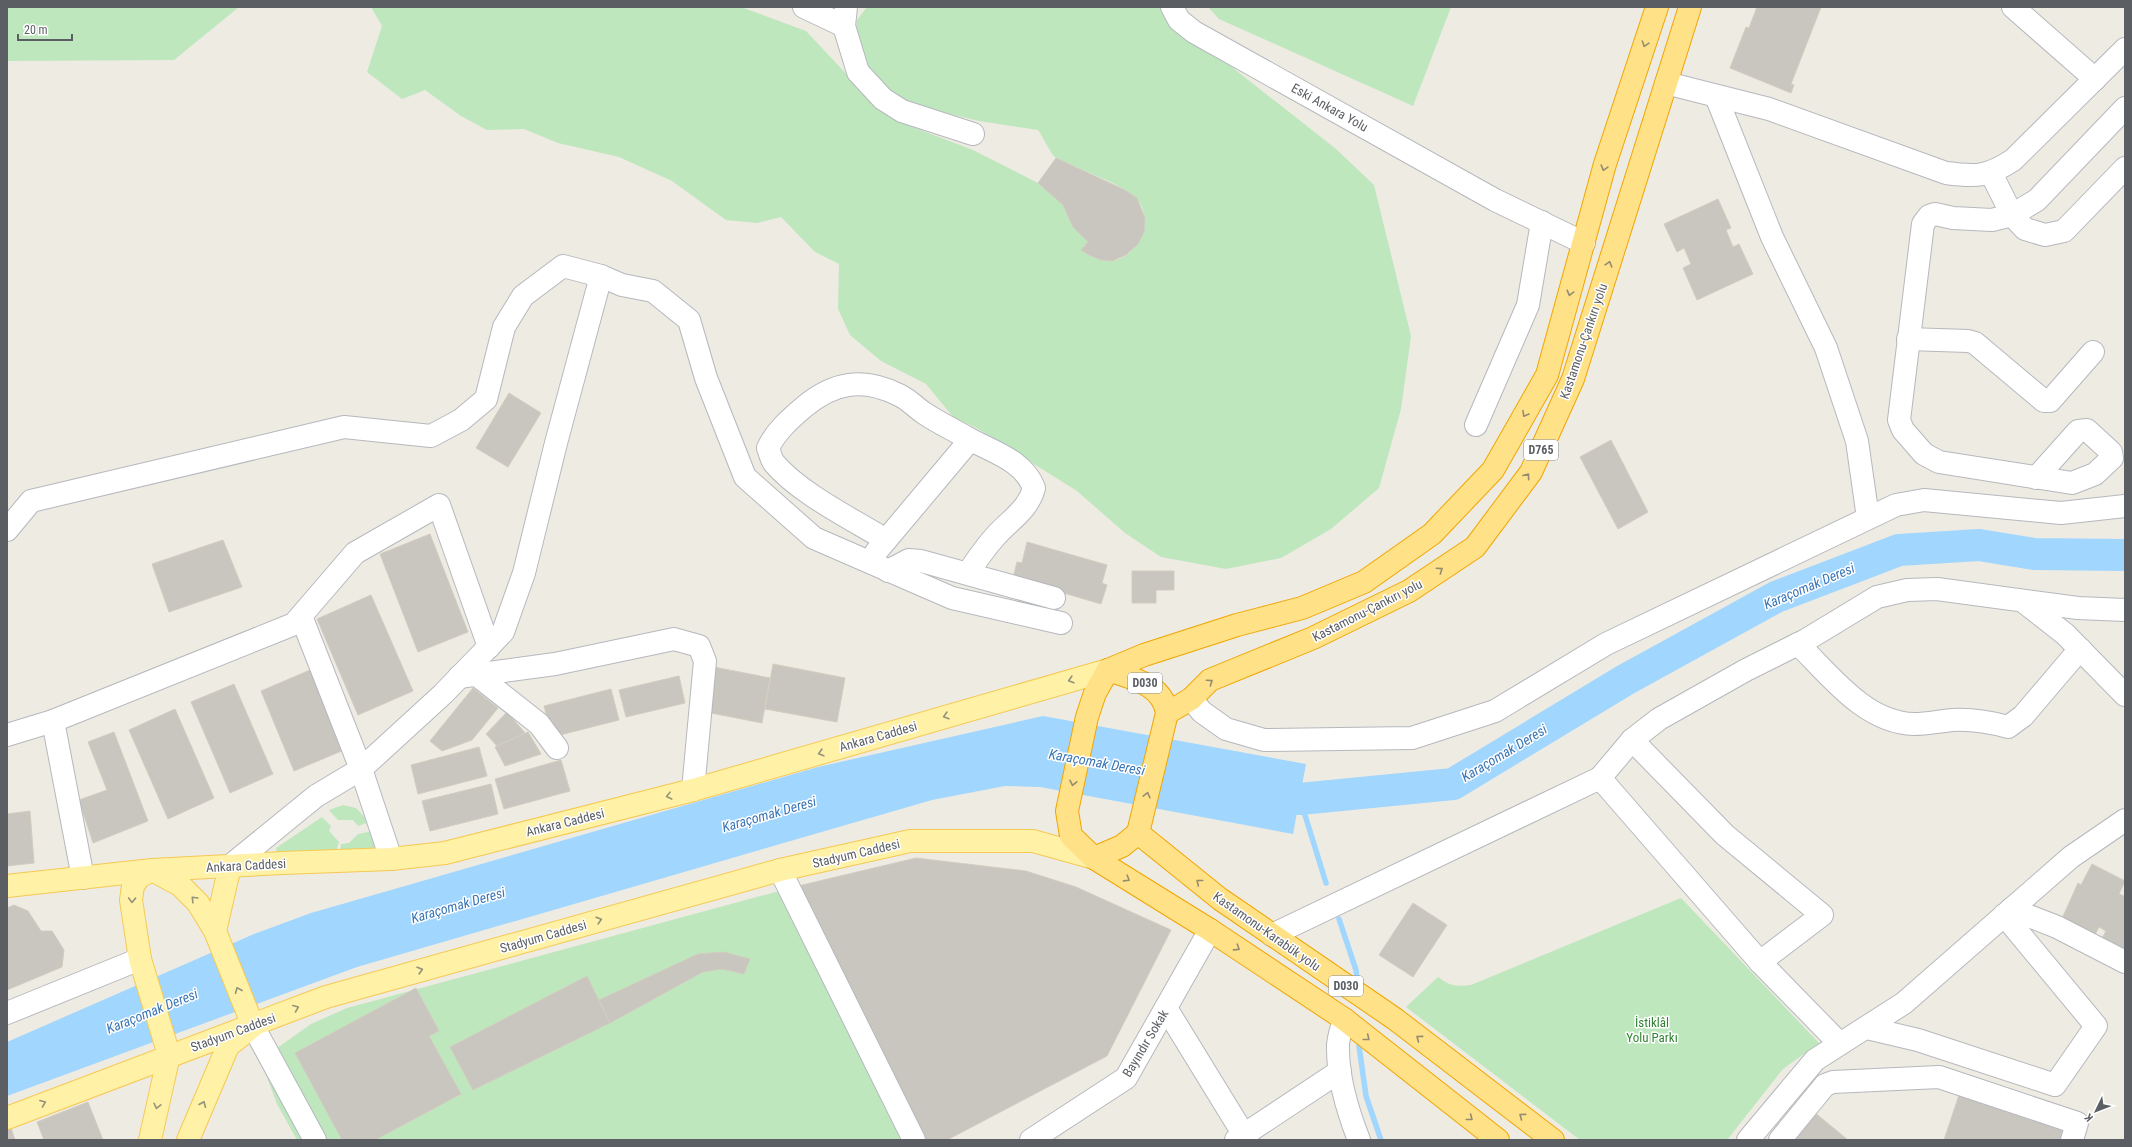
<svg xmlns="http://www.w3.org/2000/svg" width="2132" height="1147" viewBox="0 0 2132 1147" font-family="'Roboto Condensed',sans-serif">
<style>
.green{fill:#bee7be}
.water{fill:#a1d6ff}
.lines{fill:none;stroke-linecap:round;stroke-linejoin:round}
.stream{stroke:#a1d6ff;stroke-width:5.5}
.river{stroke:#a1d6ff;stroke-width:32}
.building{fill:#c9c6bf;stroke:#d3cdc0}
.minor-casing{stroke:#b5b8bd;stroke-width:24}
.major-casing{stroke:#f6c953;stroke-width:24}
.highway-casing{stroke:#f0a600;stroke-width:24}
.minor{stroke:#fff;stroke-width:22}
.major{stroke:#fff1a6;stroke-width:22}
.highway{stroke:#ffe188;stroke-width:22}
.oneway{stroke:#948c71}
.oneway2{stroke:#94927b}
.labels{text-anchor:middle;stroke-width:3;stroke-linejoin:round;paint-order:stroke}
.shield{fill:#fff;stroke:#8c8f92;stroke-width:1}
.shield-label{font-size:12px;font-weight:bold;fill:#5b5f64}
.street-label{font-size:13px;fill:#5b5f64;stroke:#fff}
.park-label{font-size:13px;fill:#318435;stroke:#fff}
.water-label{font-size:14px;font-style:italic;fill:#3a76b5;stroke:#fff}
</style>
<rect width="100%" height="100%" fill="#eeebe2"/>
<g class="green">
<path d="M 7,7 L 239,7 L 174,60 L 7,61 Z"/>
<path d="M 371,7 L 741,7 L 806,31 L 880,110 L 894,120 L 973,150 L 1038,183 L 1063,205 L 1073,227 L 1088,242 L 1081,250 C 1090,256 1101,262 1112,261 C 1139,256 1155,221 1137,199 C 1128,187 1086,172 1070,164 C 1066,163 1060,161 1056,158 C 1049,152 1044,138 1038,130 L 979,121 L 909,104 L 891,94 L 867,69 L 855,38 L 857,20 L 867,7 L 1171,7 L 1200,42 L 1336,149 L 1374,185 L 1411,336 L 1401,409 L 1379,488 L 1331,529 L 1281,558 L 1226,569 L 1161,557 L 1125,533 L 1077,491 L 975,427 L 954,418 L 926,384 L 881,361 L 850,335 L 838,309 L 839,264 L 815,252 L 781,217 L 757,223 L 726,220 L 672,181 L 619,157 L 558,143 L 524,129 L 487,130 L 461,116 L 425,90 L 402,99 L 367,72 L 382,26 Z"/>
<path d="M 1208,7 L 1451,7 L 1413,106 L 1219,19 Z"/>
<path d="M 343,805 L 356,808 L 369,822 L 358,826 L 353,820 L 338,820 L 329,810 Z"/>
<path d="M 322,817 L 331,826 L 329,831 L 339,842 L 335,855 L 278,856 L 276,848 Z"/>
<path d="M 373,831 L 376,852 L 340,854 L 341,844 L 349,843 L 358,834 Z"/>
<path d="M 794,887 L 925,1140 L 297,1140 L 277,1104 L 265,1072 L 273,1051 L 311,1024 L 347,1008 Z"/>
<path d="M 1681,898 L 1819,1043 L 1783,1069 L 1727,1140 L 1580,1140 L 1406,1007 L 1438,977 C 1450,986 1457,987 1471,985 Z"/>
</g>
<path class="water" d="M 1043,716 L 1306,764 L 1293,834 L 1040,787 L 1005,786 L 932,800 L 357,967 L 7,1096 L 7,1042 L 254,934 L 311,913 L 818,767 Z"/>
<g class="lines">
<g class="stream">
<path d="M 1300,799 L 1326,883"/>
<path d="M 1339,919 L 1356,970 L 1357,981"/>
<path d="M 1359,1046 L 1366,1096 L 1381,1140"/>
</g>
<path class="river" d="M 1256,791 L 1300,799 L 1453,784 L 1625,680 L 1776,597 L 1899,550 L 1979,545 L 2034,554 L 2125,555"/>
</g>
<g class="building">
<path d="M 1757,7 L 1821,7 L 1791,84 L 1794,85 L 1791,93 L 1730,68 L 1746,27 L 1749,28 Z"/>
<path d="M 1056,158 L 1125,190 L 1137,198 L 1145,218 L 1144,232 L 1138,244 L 1126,255 L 1112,261 L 1101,260 L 1089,255 L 1081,250 L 1088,242 L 1073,227 L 1063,205 L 1038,183 Z"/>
<path d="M 1718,199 L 1731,228 L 1726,230 L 1733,247 L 1739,244 L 1753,274 L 1697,300 L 1683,268 L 1691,264 L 1684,248 L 1677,252 L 1664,224 Z"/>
<path d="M 509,393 L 541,413 L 508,467 L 476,448 Z"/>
<path d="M 1611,440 L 1648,512 L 1618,529 L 1580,457 Z"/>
<path d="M 430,534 L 468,632 L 418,652 L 380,554 Z"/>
<path d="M 223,540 L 242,587 L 169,612 L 152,564 Z"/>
<path d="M 1027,542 L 1107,565 L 1102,583 L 1107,585 L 1101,604 L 1013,578 L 1017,562 L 1022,563 Z"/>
<path d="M 1132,571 L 1174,571 L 1174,590 L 1156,590 L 1156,603 L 1132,603 Z"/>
<path d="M 371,595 L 413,691 L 358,715 L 317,619 Z"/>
<path d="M 773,664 L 845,678 L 837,722 L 765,709 Z"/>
<path d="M 709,666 L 770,678 L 762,723 L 701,711 Z"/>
<path d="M 310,670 L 344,750 L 294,771 L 261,691 Z"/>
<path d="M 679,676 L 685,703 L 626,717 L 619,690 Z"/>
<path d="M 234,684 L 273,774 L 230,793 L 191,702 Z"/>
<path d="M 473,688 L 498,708 L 472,740 L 442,751 L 430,741 Z"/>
<path d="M 611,689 L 619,720 L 556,736 L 552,720 L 548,721 L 544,706 Z"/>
<path d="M 175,709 L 214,798 L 168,819 L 129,730 Z"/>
<path d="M 507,712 L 525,733 L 497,746 L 486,734 Z"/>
<path d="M 114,732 L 148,821 L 93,843 L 79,800 L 107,790 L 88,742 Z"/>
<path d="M 528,732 L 541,754 L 505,766 L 495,747 Z"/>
<path d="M 479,747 L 487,776 L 418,794 L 411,765 Z"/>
<path d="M 561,760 L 570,791 L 504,809 L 495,779 Z"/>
<path d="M 491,784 L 498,814 L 430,831 L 422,801 Z"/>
<path d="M 30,811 L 34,863 L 7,866 L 7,814 Z"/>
<path d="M 916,858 L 1026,871 L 1076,887 L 1171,930 L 1107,1056 L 947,1140 L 925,1140 L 794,887 Z"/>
<path d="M 2092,864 L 2125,881 L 2119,894 L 2124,896 L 2125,894 L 2125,957 L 2099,944 L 2106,931 L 2099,927 L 2092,940 L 2060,923 L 2078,883 L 2081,885 Z"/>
<path d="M 1413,903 L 1447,925 L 1413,977 L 1379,955 Z"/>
<path d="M 14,905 L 28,911 L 41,931 L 52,931 L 64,950 L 62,967 L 7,990 L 7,908 Z"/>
<path d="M 724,952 L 750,959 L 744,974 L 722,969 L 703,972 L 610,1023 L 599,1000 L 698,954 Z"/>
<path d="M 587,976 L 610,1023 L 473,1090 L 450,1047 Z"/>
<path d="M 416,988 L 439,1031 L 429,1036 L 461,1094 L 375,1140 L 342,1140 L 295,1053 Z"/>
<path d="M 1960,1092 L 2067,1127 L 2063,1140 L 1944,1140 Z"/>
<path d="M 88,1102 L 103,1140 L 44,1140 L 37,1122 Z"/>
<path d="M 1814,1112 L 1848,1140 L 1791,1140 Z"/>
<path d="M 11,1128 L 15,1140 L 7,1140 L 7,1129 Z"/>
</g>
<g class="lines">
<defs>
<g id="minor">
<path d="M 804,7 L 844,26"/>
<path d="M 846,7 L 844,26 L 858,72 L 883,99 L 902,111 L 973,134"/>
<path d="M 1172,7 L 1179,20 L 1194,32 L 1495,200 L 1584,243"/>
<path d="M 2013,7 L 2095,79"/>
<path d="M 1666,83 L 1769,109 L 1946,173 C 1976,177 1987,177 2013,160 L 2125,49"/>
<path d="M 1716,96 L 1772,237 L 1826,348 L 1857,441 L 1868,518"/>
<path d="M 1991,173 L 2012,215 L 2025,229 L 2045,235 L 2064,231 L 2125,168"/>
<path d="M 1908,339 L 1968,341 L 1975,343 L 2044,401 L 2050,401 L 2093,352"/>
<path d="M 1476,425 L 1528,305 L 1542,222"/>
<path d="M 2036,478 L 2078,431 L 2087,430 L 2111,452 L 2112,458 L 2095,474 L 2072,483 L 1939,462 L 1924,454 L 1903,430 L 1899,420 L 1923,224 L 1929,216 L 1935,214 L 1953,218 L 1992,220 L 2012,215 L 2037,200 L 2125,108"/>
<path d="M 7,530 L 31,501 L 344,427 L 431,436 L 461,420 L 486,399 L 504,327 L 523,296 L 563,266 L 601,276"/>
<path d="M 886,540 C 852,519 799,493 774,463 C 771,459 770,453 768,448 C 776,431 790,419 804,407 C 834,382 863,377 899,395 C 908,399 915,407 924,413 C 937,422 952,429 966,437 C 991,452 1023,459 1034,488 C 1028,511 1007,522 994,538 C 984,549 976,561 968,573"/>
<path d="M 876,552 L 970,440"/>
<path d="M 888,571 L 909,560 L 921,561 L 1054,598"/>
<path d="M 2024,602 L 2065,634 L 2125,695"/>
<path d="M 301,616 L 361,769 L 391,859"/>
<path d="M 1798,644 C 1830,675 1865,723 1914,724 C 1927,724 1940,721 1953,720 C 1972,719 1990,722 2008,727 L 2023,716 L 2080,649"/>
<path d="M 477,675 L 539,724 L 557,748"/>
<path d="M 459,677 L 555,664 L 674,639 L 699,646 L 705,661 L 693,790"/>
<path d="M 1191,699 L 1202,712 L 1226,729 L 1264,740 L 1412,738 L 1495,711 L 1606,644 L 1896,505 L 1924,500 L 2061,513 L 2125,506"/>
<path d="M 53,721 L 294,624 L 355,553 L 439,505 L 489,647"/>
<path d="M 7,735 L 53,721 L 83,878"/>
<path d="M 1632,740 L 1725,835 L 1822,915 L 1760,962"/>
<path d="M 1600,778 L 1632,740 L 1659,719 L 1746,670 L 1806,640 L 1877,597 L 1907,590 L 1937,589 L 2078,608 L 2125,610"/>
<path d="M 230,866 L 316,796 L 361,769 L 443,694 L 503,632 L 524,573 L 556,443 L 601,276 L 622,285 L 653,291 L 689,320 L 706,378 L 745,477 L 814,538 L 952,598 L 1061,623"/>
<path d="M 780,870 L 914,1140"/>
<path d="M 2011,909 L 2057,927 L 2125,962"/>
<path d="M 1272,935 L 1600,778 L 1760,962 L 1840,1044"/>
<path d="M 1166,1008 L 1247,1140"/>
<path d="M 7,1013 L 140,959"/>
<path d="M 1344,1019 C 1342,1028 1337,1040 1338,1049 C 1338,1080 1348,1112 1359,1140"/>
<path d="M 253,1026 L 315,1140"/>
<path d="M 1867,1028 L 1918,1040 L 2055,1085 L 2096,1026 L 2004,915"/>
<path d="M 1031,1140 L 1126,1078 L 1210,930"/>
<path d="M 1236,1140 L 1340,1071"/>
<path d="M 1748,1140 L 1815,1060 L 1904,1003 L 2071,857 L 2125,820"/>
<path d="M 1780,1140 L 1825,1085 L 1833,1082 L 1939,1077 L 2077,1123 L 2072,1140"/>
</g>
<g id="major">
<path d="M 7,886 L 152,870 L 282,863 L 391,859 L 445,853 L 693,790 L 1108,670"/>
<path d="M 215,931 L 230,866"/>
<path d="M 7,1118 L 326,997 L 780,870 L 910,841 L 1033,841 L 1094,858"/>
<path d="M 150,1140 L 169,1055 L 140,959 L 131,900 L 133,886 L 139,877 L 152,870 L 180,885 L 198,903 L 215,931 L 253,1026 L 228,1046 L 188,1140"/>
</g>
<g id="highway">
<path d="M 1108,670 L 1144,655 L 1237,625 L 1302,608 L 1364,582 L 1432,534 L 1493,470 L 1547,375 L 1605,164 L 1657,7"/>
<path d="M 1108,670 L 1095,693 L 1087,717 L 1067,811 L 1071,836 L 1094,858 L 1210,930 L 1344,1019 L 1498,1140"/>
<path d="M 1108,670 C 1131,678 1163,684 1167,713 L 1138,833"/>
<path d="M 1167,713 L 1191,699 L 1210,680 L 1313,638 L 1409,591 L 1475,547 L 1531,472 L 1573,379 L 1690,7"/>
<path d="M 1138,833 L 1220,899 L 1395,1019 L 1553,1140"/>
<path d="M 1094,858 L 1122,846 L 1138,833"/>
</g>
</defs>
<use href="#minor" class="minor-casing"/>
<use href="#major" class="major-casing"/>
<use href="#highway" class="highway-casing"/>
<use href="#minor" class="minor"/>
<use href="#major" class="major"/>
<use href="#highway" class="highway"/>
</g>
<defs><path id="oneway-chevron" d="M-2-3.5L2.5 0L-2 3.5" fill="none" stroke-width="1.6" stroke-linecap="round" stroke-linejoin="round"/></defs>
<g class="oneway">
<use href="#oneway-chevron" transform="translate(1645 44) rotate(108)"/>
<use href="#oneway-chevron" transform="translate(1604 168) rotate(106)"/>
<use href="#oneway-chevron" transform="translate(1609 264) rotate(-73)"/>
<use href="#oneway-chevron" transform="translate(1570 293) rotate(105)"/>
<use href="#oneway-chevron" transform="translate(1525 414) rotate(120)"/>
<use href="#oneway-chevron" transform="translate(1527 476) rotate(-54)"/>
<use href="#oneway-chevron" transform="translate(1440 570) rotate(-34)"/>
<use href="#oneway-chevron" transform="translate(1210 682) rotate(-34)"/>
<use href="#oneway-chevron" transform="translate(1073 783) rotate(102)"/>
<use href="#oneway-chevron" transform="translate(1147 795) rotate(-76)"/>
<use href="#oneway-chevron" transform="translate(1127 879) rotate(32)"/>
<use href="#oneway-chevron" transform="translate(1199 882) rotate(-141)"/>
<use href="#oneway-chevron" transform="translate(1237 948) rotate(33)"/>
<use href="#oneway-chevron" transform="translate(1367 1038) rotate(39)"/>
<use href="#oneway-chevron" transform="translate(1419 1038) rotate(-143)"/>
<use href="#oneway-chevron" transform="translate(1522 1116) rotate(-143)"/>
<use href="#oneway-chevron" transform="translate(1470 1118) rotate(38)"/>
</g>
<g class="oneway2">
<use href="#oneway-chevron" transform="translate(1071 680) rotate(164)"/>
<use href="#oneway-chevron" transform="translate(946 716) rotate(164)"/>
<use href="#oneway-chevron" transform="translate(821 753) rotate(164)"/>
<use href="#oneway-chevron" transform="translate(669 796) rotate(166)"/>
<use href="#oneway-chevron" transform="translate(194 899) rotate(-135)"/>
<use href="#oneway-chevron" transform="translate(132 900) rotate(92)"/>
<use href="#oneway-chevron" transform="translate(599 920) rotate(-16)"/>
<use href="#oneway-chevron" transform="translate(420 970) rotate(-16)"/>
<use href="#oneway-chevron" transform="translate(238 990) rotate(-112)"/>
<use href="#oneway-chevron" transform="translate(296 1008) rotate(-22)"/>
<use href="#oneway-chevron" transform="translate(43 1103) rotate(-21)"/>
<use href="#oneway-chevron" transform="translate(203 1104) rotate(-67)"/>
<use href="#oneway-chevron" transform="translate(157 1106) rotate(103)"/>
</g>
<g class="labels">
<g class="shield">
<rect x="1524" y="440" width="34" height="20" rx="3"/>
<rect x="1128" y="673" width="34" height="20" rx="3"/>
<rect x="1329" y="976" width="34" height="20" rx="3"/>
</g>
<g class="shield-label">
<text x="1541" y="454">D765</text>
<text x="1145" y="687">D030</text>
<text x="1346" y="990">D030</text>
</g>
<g class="street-label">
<text transform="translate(1330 107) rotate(29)" y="5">Eski Ankara Yolu</text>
<text transform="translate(1583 341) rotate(-71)" y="5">Kastamonu-Çankırı yolu</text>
<text transform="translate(1367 610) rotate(-27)" y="5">Kastamonu-Çankırı yolu</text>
<text transform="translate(878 736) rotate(-16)" y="5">Ankara Caddesi</text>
<text transform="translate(565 822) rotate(-14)" y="5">Ankara Caddesi</text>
<text transform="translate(856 853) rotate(-13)" y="5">Stadyum Caddesi</text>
<text transform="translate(246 865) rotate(-3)" y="5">Ankara Caddesi</text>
<text transform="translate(1267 931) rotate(35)" y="5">Kastamonu-Karabük yolu</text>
<text transform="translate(543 936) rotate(-16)" y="5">Stadyum Caddesi</text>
<text transform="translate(233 1032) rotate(-20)" y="5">Stadyum Caddesi</text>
<text transform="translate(1145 1043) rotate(-59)" y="5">Bayındır Sokak</text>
</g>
<g class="park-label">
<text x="1652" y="1027">İstiklâl<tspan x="1652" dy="15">Yolu Parkı</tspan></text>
</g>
<g class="water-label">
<text transform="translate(1809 586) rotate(-23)" y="5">Karaçomak Deresi</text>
<text transform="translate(1504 753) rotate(-31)" y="5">Karaçomak Deresi</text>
<text transform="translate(1097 762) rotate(10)" y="5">Karaçomak Deresi</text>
<text transform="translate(769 814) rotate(-16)" y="5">Karaçomak Deresi</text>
<text transform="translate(458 905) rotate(-16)" y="5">Karaçomak Deresi</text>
<text transform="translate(152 1011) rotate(-22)" y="5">Karaçomak Deresi</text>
</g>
</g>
<rect width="2132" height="1147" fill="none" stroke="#5b5f64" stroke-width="16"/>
<g transform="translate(2096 1111) rotate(227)" stroke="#ffffff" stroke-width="3" paint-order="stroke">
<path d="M0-3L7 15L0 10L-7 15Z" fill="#5b5f64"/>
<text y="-6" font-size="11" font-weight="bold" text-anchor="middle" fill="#5b5f64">K</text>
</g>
<path d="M18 34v6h54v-6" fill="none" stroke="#5b5f64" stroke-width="2"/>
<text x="24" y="34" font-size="12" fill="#5b5f64" stroke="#ffffff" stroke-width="3" paint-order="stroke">20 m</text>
</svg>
